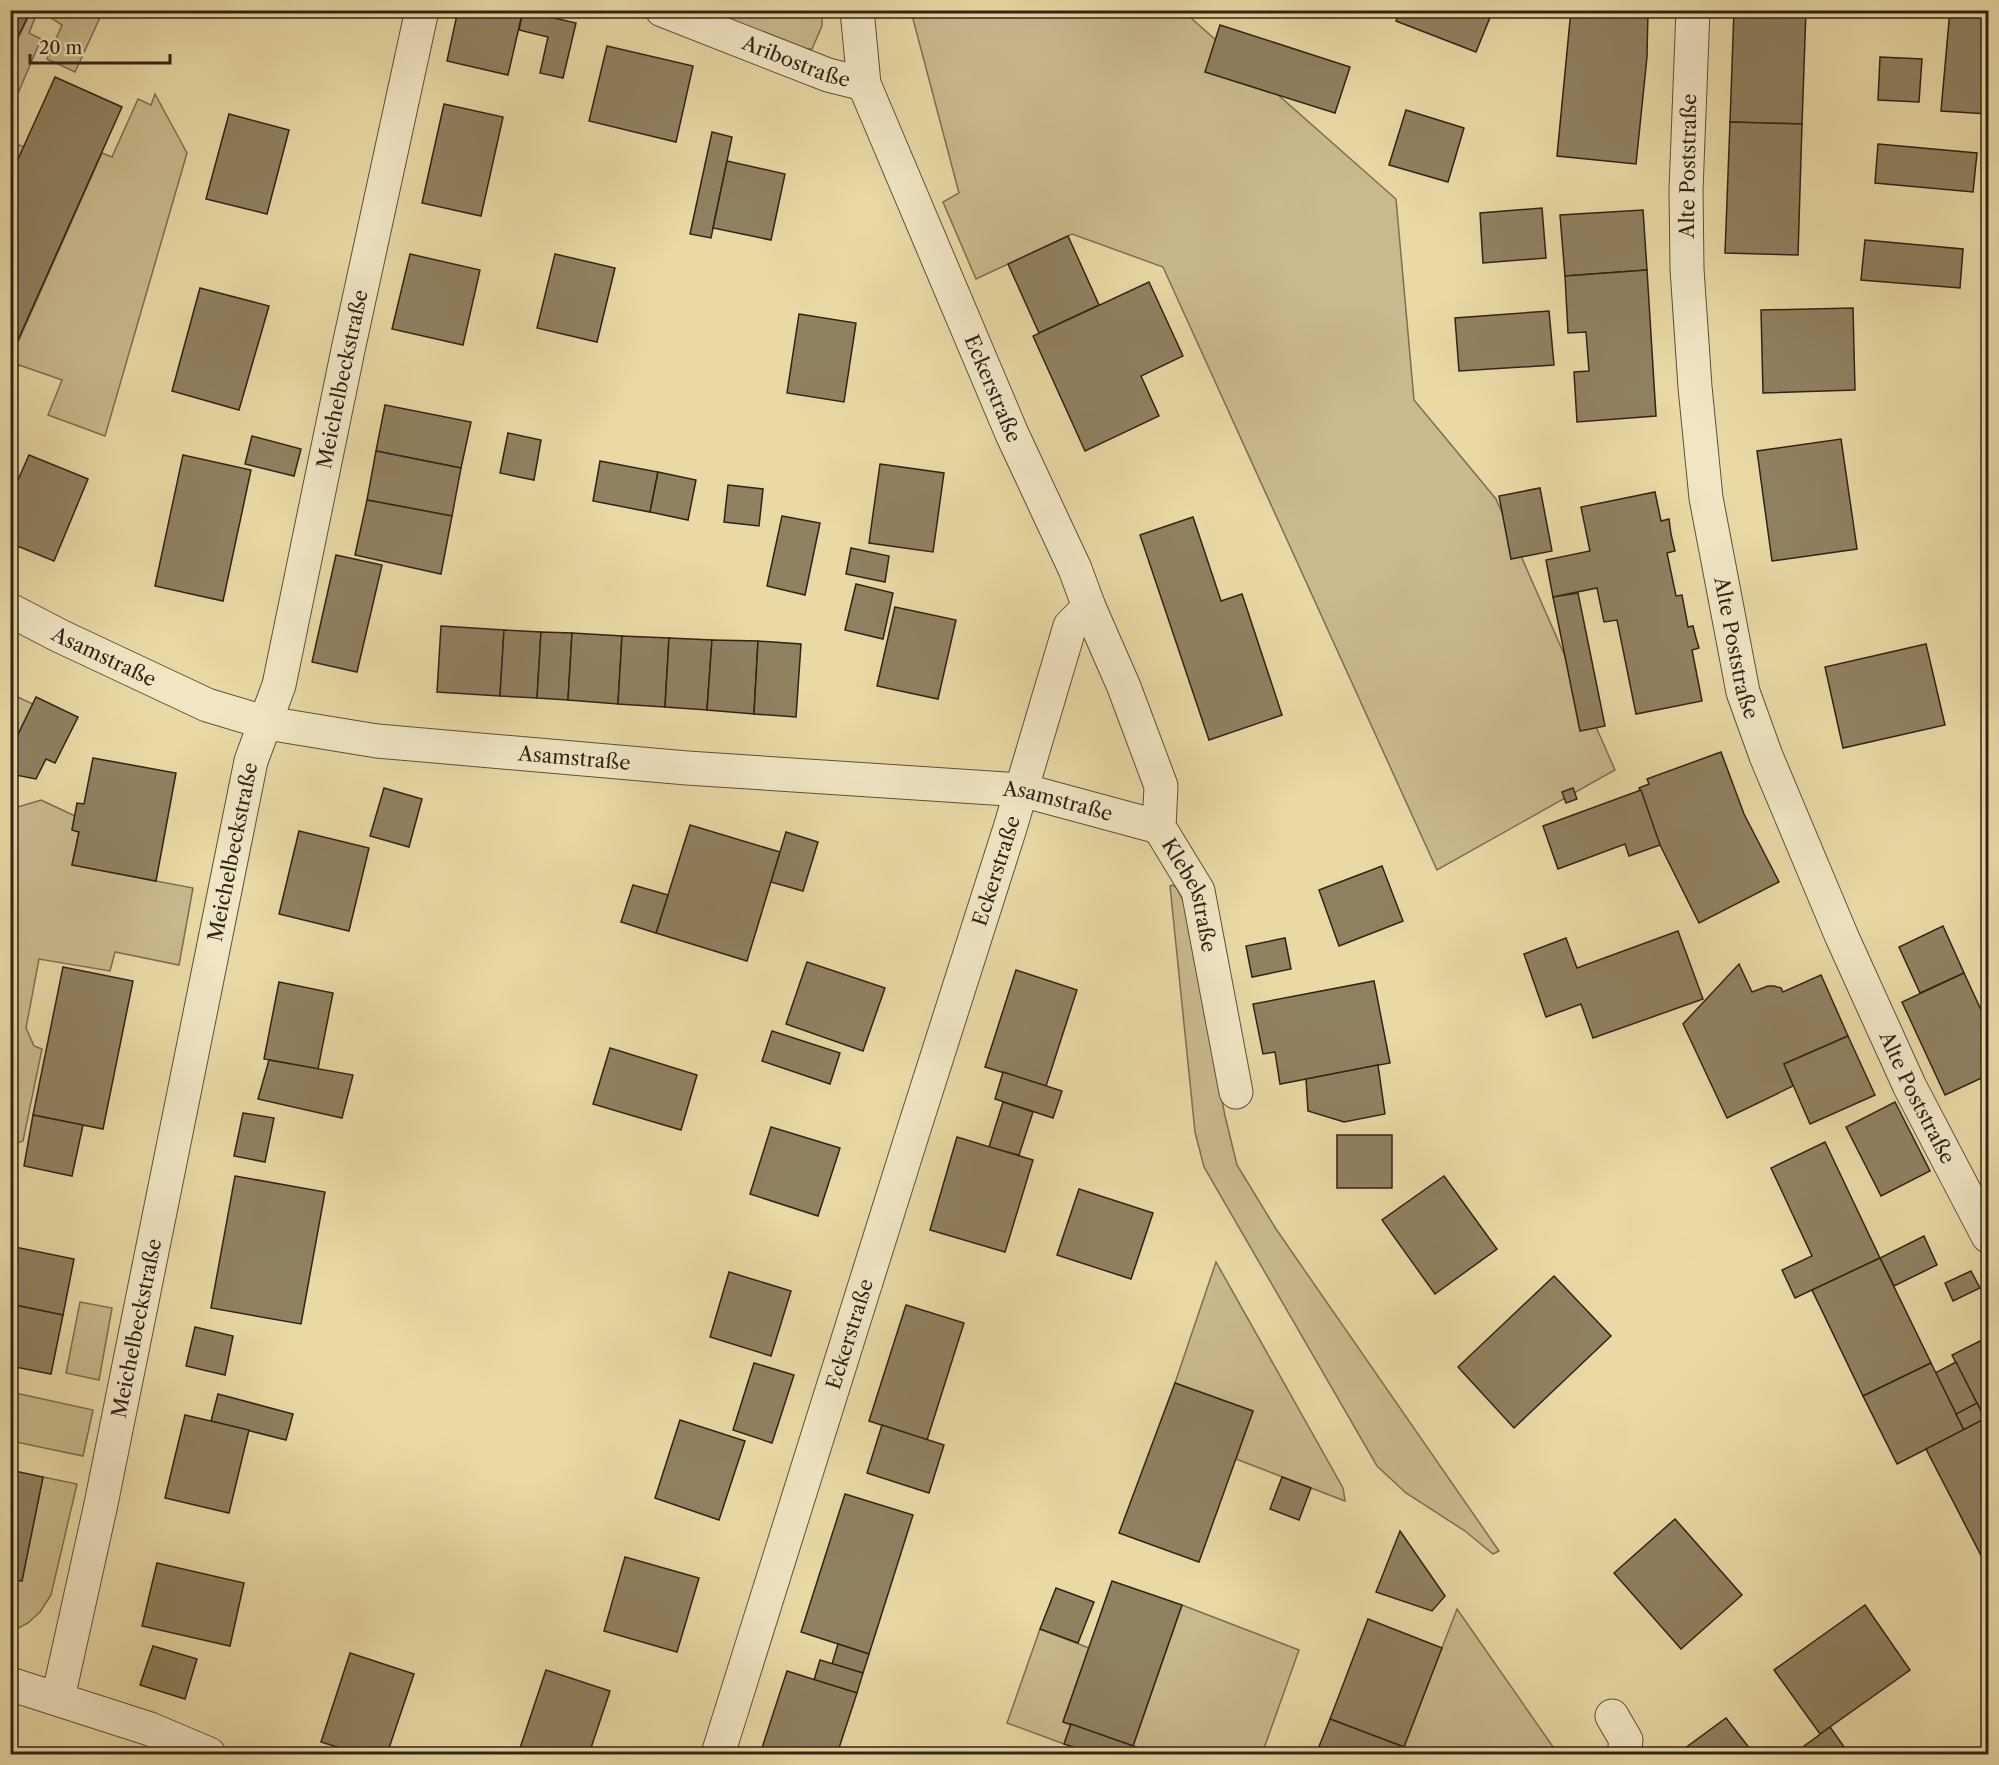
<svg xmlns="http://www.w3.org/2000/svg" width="1999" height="1765" viewBox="0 0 1999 1765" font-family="'Libre Caslon Text',serif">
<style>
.green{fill:#c8ba8d;stroke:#7b6f52;stroke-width:1.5}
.pier{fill:#e8d9a5}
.building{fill:#8f8261;stroke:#2e2417;stroke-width:1.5}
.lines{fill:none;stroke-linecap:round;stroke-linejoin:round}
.minor-casing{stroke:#5c513a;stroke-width:35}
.minor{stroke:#f0e6c4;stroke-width:33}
.labels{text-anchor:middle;stroke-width:5;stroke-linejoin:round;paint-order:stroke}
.street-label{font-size:20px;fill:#2e2417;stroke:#f0e6c4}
</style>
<rect width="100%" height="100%" fill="#e8d9a5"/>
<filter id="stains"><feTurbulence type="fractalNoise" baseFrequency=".00333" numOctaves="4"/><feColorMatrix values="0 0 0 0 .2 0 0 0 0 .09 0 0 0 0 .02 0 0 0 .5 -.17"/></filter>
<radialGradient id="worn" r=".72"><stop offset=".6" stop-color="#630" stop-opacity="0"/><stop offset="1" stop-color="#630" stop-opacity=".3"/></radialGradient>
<g class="green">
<path d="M 913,10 L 1183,11 L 1396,199 L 1414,400 L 1496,499 L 1615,770 L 1437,870 L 1163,267 L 1072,234 L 976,279 L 943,202 L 959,193 L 913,19 Z"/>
<path d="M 54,11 L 103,11 L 75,72 L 47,59 L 62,25 L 51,18 Z"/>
<path d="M 703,11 L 822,11 L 822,26 L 812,49 L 793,48 Z"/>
<path d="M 29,16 L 35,18 L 29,33 L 41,39 L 11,110 L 11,53 Z"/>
<path d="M 155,94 L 187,153 L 105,436 L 48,415 L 62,380 L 19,365 L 11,384 L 11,358 L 102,153 L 112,157 L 138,99 L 151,105 Z"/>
<path d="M 12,142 L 24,147 L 11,177 L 10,143 Z"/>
<path d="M 11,694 L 33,704 L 11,751 Z"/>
<path d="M 41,800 L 75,816 L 72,830 L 79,832 L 72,865 L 193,888 L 179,965 L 115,952 L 110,971 L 39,959 L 26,1028 L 34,1046 L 42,1049 L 23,1141 L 12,1145 L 11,1150 L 11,809 Z"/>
<path d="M 1172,885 L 1176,887 L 1184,902 L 1225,1116 L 1237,1165 L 1276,1229 L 1499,1551 L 1493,1554 L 1465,1531 L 1406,1493 L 1377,1466 L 1204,1167 L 1195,1132 L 1170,886 Z"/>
<path d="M 1216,1262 L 1343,1488 L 1345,1501 L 1236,1459 L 1253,1411 L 1175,1383 Z"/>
<path d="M 80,1302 L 112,1308 L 99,1380 L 66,1373 Z"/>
<path d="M 11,1392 L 93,1410 L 83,1456 L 11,1441 Z"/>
<path d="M 43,1477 L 77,1484 L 51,1595 L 40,1612 L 28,1623 L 11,1632 L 11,1579 L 22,1581 Z"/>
<path d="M 1182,1605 L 1299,1650 L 1262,1754 L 1157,1754 L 1133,1746 Z"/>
<path d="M 1457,1609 L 1558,1754 L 1401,1754 Z"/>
<path d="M 1040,1629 L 1089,1648 L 1063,1721 L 1071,1724 L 1064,1744 L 1007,1723 Z"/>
</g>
<rect class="pier" x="1982" y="336" width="6" height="36"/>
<g class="building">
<path d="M 10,10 L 31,10 L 10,53 Z"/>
<path d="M 458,10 L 523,10 L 508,75 L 447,61 Z"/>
<path d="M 1400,10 L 1493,10 L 1476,52 L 1396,21 Z"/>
<path d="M 1571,10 L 1648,10 L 1647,57 L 1636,164 L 1557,156 Z"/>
<path d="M 1734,10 L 1806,10 L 1802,124 L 1730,122 Z"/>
<path d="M 1950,10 L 1988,10 L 1988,114 L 1941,111 Z"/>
<path d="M 523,11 L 576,23 L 563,78 L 540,73 L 548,37 L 519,30 Z"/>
<path d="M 1220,25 L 1350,67 L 1335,113 L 1205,72 Z"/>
<path d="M 607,46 L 693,66 L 676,142 L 589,121 Z"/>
<path d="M 1880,57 L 1922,59 L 1919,102 L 1878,100 Z"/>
<path d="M 55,77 L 122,107 L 10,358 L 10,177 Z"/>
<path d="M 444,104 L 503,117 L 481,216 L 422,203 Z"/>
<path d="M 1406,110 L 1464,128 L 1448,182 L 1389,165 Z"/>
<path d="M 229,114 L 289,130 L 267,214 L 206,199 Z"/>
<path d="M 1730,122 L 1802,124 L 1798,255 L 1725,253 Z"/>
<path d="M 712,132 L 732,137 L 711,238 L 690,234 Z"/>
<path d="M 1878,144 L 1977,153 L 1973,192 L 1875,183 Z"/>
<path d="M 727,161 L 785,174 L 771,240 L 713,228 Z"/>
<path d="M 1542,208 L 1546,258 L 1483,263 L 1480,213 Z"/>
<path d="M 1643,210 L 1647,270 L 1565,276 L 1560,215 Z"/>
<path d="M 1068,236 L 1099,305 L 1039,333 L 1008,264 Z"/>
<path d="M 1865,240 L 1963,249 L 1960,288 L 1861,280 Z"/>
<path d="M 410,254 L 480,270 L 463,345 L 392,329 Z"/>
<path d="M 555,254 L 615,268 L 597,342 L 537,328 Z"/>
<path d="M 1647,270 L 1656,416 L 1577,422 L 1574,372 L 1589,371 L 1586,332 L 1568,333 L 1565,276 Z"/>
<path d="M 1149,282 L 1183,356 L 1141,376 L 1159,416 L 1085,451 L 1033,336 Z"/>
<path d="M 200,288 L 269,306 L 239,410 L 172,391 Z"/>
<path d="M 1853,308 L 1855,390 L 1763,393 L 1761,310 Z"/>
<path d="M 1549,311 L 1554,365 L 1459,371 L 1455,318 Z"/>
<path d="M 799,314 L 856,323 L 844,402 L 787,393 Z"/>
<path d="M 385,405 L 471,422 L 461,468 L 376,451 Z"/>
<path d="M 508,433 L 541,440 L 534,480 L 500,473 Z"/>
<path d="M 252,436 L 301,449 L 294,476 L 245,464 Z"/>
<path d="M 1841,439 L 1857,549 L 1772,561 L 1757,451 Z"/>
<path d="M 376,451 L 461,468 L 452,516 L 367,500 Z"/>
<path d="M 29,455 L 88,479 L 54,561 L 10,543 L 10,498 Z"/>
<path d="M 183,455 L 251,470 L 223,601 L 155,586 Z"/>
<path d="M 600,461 L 658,472 L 650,512 L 593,501 Z"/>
<path d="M 880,464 L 944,473 L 933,552 L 869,543 Z"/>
<path d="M 658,472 L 696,480 L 688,520 L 650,512 Z"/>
<path d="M 728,485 L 763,489 L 759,526 L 724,522 Z"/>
<path d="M 1540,488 L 1552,551 L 1511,559 L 1499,496 Z"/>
<path d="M 1655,492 L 1661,521 L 1669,519 L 1671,534 L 1675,551 L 1667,553 L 1676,596 L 1682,595 L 1688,627 L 1693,626 L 1696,638 L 1699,648 L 1692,650 L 1702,701 L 1636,714 L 1617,620 L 1604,622 L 1597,588 L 1553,597 L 1546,560 L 1590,551 L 1581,507 Z"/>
<path d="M 367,500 L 452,516 L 441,574 L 355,555 Z"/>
<path d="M 782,516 L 820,523 L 805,595 L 767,586 Z"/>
<path d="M 1193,517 L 1221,601 L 1242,594 L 1282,715 L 1209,740 L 1140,535 Z"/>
<path d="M 851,548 L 889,556 L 885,582 L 846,574 Z"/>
<path d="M 336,555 L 382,565 L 357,672 L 312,662 Z"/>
<path d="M 856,584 L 893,593 L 883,639 L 845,630 Z"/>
<path d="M 1578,593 L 1605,726 L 1580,731 L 1553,597 Z"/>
<path d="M 895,607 L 956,620 L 938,699 L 877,686 Z"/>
<path d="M 441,626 L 504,630 L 500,696 L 437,692 Z"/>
<path d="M 504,630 L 541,632 L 537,698 L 500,696 Z"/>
<path d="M 541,632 L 572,633 L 568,700 L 537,698 Z"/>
<path d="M 572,633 L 622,636 L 618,704 L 568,700 Z"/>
<path d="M 622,636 L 669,638 L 665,707 L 618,704 Z"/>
<path d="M 669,638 L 712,640 L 707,710 L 665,707 Z"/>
<path d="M 712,640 L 758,641 L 754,714 L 707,710 Z"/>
<path d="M 758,641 L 801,644 L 796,717 L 754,714 Z"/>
<path d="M 1926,644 L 1945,725 L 1843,748 L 1825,667 Z"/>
<path d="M 36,697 L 78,717 L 55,763 L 46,759 L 36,779 L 10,774 L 10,751 Z"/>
<path d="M 1721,752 L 1744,814 L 1779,882 L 1699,923 L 1660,845 L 1639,788 L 1649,784 L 1647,779 Z"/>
<path d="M 93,758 L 176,773 L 156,881 L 72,865 L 79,832 L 72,830 L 77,803 L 84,804 Z"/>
<path d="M 384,788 L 422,799 L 409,847 L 370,836 Z"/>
<path d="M 1573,788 L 1577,799 L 1566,803 L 1562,792 Z"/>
<path d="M 1641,790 L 1660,845 L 1629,856 L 1625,844 L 1558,869 L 1543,826 Z"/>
<path d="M 690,825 L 780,852 L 747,961 L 656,933 Z"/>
<path d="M 299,831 L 369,848 L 349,931 L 279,914 Z"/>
<path d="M 786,832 L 818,842 L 803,891 L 771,882 Z"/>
<path d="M 1382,866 L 1403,921 L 1339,946 L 1319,890 Z"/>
<path d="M 633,885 L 668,895 L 656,933 L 621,922 Z"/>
<path d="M 1943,926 L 1964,973 L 1920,993 L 1899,947 Z"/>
<path d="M 1678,931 L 1703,999 L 1593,1038 L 1581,1004 L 1546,1017 L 1524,954 L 1566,938 L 1577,968 Z"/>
<path d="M 1285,938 L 1291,969 L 1252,977 L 1246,946 Z"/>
<path d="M 807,962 L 885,988 L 863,1051 L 786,1024 Z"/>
<path d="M 1739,964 L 1752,992 L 1768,986 L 1774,986 L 1781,988 L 1783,992 L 1821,975 L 1848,1036 L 1784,1064 L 1793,1086 L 1727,1118 L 1683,1024 Z"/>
<path d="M 63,967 L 133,981 L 103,1129 L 33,1115 Z"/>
<path d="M 1016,970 L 1077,990 L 1046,1086 L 985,1067 Z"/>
<path d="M 1964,973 L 1988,1025 L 1988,1075 L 1945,1095 L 1902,1002 Z"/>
<path d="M 1374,981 L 1390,1063 L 1280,1084 L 1275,1052 L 1263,1054 L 1253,1004 Z"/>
<path d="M 279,982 L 333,993 L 318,1069 L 264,1059 Z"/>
<path d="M 772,1031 L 840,1053 L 830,1084 L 762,1061 Z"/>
<path d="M 1848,1036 L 1875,1095 L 1810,1124 L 1784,1064 Z"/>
<path d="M 610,1048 L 697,1075 L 681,1130 L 593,1104 Z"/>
<path d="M 269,1060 L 353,1075 L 342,1118 L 258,1099 Z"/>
<path d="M 1378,1065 L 1385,1114 L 1344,1122 L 1308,1111 L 1306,1079 Z"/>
<path d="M 1003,1072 L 1062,1091 L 1053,1118 L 995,1099 Z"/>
<path d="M 1003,1102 L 1033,1112 L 1019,1155 L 989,1147 Z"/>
<path d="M 1895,1102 L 1930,1171 L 1881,1196 L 1846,1127 Z"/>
<path d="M 243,1113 L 274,1118 L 265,1162 L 234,1156 Z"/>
<path d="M 33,1115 L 83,1125 L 72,1176 L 24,1166 Z"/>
<path d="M 771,1127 L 840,1148 L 818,1216 L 750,1194 Z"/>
<rect x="1337" y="1135" width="55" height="53"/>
<path d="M 957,1137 L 1033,1160 L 1005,1252 L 930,1230 Z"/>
<path d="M 1825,1142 L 1880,1258 L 1795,1298 L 1782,1270 L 1812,1256 L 1771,1168 Z"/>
<path d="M 235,1176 L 325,1192 L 301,1324 L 211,1308 Z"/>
<path d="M 1444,1176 L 1497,1249 L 1435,1294 L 1382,1220 Z"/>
<path d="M 1079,1189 L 1153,1213 L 1131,1279 L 1057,1255 Z"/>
<path d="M 1924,1236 L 1937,1265 L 1894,1286 L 1880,1258 Z"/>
<path d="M 10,1246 L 74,1259 L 63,1315 L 10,1304 Z"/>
<path d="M 1880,1258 L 1931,1363 L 1863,1396 L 1812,1290 Z"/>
<path d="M 1971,1271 L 1980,1288 L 1953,1301 L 1945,1283 Z"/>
<path d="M 729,1272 L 791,1291 L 771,1356 L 710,1337 Z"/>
<path d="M 1554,1276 L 1611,1336 L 1514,1428 L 1458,1367 Z"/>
<path d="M 10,1304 L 63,1315 L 51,1374 L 10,1366 Z"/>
<path d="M 906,1305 L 964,1323 L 927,1440 L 869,1421 Z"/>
<path d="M 195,1327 L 233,1336 L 225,1375 L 186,1366 Z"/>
<path d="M 1988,1337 L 1988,1417 L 1985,1419 L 1952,1355 Z"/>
<path d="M 1956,1362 L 1985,1419 L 1964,1430 L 1935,1373 Z"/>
<path d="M 754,1363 L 794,1375 L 772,1443 L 733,1430 Z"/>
<path d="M 1931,1363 L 1964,1430 L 1897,1464 L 1863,1396 Z"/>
<path d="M 1175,1383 L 1253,1411 L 1199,1562 L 1119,1533 Z"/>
<path d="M 218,1394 L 293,1414 L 286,1440 L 211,1421 Z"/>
<path d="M 1977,1403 L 1985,1419 L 1964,1430 L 1956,1414 Z"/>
<path d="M 185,1415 L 249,1430 L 229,1513 L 165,1498 Z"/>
<path d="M 1988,1417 L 1988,1566 L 1987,1567 L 1926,1449 Z"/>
<path d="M 680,1420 L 745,1441 L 719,1520 L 655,1498 Z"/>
<path d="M 882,1425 L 944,1445 L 929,1493 L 867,1473 Z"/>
<path d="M 10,1470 L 43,1477 L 22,1581 L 10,1579 Z"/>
<path d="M 1282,1477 L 1311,1488 L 1299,1520 L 1270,1509 Z"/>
<path d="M 845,1494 L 913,1515 L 869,1654 L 801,1632 Z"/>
<path d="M 1675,1519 L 1742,1595 L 1681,1649 L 1614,1573 Z"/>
<path d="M 1400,1531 L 1445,1596 L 1432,1611 L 1376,1592 Z"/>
<path d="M 625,1557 L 699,1578 L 677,1652 L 604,1631 Z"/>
<path d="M 157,1563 L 244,1583 L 230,1646 L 142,1626 Z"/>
<path d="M 1112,1581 L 1182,1605 L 1133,1746 L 1063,1722 Z"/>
<path d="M 1056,1588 L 1094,1602 L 1078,1643 L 1040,1629 Z"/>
<path d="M 1865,1605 L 1910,1670 L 1820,1734 L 1774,1670 Z"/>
<path d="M 1368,1619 L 1442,1648 L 1404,1747 L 1330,1719 Z"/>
<path d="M 838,1644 L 869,1654 L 863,1673 L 832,1664 Z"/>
<path d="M 153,1646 L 197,1659 L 185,1699 L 140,1685 Z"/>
<path d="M 350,1653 L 414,1674 L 387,1754 L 360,1754 L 321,1742 Z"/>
<path d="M 820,1660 L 863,1673 L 857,1693 L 814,1680 Z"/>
<path d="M 546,1670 L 610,1691 L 589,1754 L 540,1754 L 520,1748 Z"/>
<path d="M 787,1671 L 857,1693 L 837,1754 L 760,1754 Z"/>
<path d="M 1726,1718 L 1754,1754 L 1677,1754 Z"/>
<path d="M 1330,1719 L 1404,1747 L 1401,1754 L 1316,1754 Z"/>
<path d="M 1071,1724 L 1139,1748 L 1138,1754 L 1095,1754 L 1064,1744 Z"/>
<path d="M 1830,1727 L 1849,1754 L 1798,1754 L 1796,1752 Z"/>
</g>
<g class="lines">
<defs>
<g id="minor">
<path id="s1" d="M 662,10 L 828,75 L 864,84"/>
<path id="s2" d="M 857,10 L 864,84 L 1012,434 L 1075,569 L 1089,607 L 1124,687 L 1161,786 L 1159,827 L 1198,891 L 1236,1092"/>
<path id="s3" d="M 1693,10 L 1686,190 L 1687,269 L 1695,387 L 1706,498 L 1743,692 L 1766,756 L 1842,937 L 1910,1087 L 1988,1236"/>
<path id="s4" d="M 10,610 L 60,636 L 207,705 L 267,723 L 377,741 L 687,768 L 1022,790 L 1159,827"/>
<path d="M 10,1684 L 150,1729 L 209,1754"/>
<path id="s5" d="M 58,1698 L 101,1504 L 251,761 L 279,685 L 348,350 L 422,10"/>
<path d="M 1612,1716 L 1626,1740 L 1624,1754"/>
<path id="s6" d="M 718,1754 L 913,1132 L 1010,828 L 1070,626 L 1089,607"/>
</g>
</defs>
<use href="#minor" class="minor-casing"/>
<use href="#minor" class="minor"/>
</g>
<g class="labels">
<g class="street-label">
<text dy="7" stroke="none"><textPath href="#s1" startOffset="144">Aribostraße</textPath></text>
<text transform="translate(1688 166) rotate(-89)" y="7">Alte Poststraße</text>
<text dy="7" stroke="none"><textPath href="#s5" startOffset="1350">Meichelbeckstraße</textPath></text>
<text dy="7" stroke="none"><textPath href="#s2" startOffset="405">Eckerstraße</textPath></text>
<text dy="7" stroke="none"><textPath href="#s3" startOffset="642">Alte Poststraße</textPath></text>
<text dy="7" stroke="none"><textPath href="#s4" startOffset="105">Asamstraße</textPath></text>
<text dy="7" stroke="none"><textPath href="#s4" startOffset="591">Asamstraße</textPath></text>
<text dy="7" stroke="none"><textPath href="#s4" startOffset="1077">Asamstraße</textPath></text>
<text dy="7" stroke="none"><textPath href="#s5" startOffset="864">Meichelbeckstraße</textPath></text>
<text dy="7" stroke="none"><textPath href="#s6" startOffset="926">Eckerstraße</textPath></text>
<text dy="7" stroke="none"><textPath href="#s2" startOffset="954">Klebelstraße</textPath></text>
<text dy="7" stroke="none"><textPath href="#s3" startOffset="1128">Alte Poststraße</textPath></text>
<text dy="7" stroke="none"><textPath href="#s5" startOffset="378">Meichelbeckstraße</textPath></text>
<text dy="7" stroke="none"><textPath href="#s6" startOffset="440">Eckerstraße</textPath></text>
</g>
</g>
<rect width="1999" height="1765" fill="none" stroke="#e8d9a5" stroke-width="36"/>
<rect x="12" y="12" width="1975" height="1741" fill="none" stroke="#2e2417" stroke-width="3"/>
<rect x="18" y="18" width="1963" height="1729" fill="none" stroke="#2e2417" stroke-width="1.5"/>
<path d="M30 54v9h140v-9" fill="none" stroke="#2e2417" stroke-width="3"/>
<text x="39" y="54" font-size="18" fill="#2e2417" stroke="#f0e6c4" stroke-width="4.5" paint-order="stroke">20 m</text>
<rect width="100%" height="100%" filter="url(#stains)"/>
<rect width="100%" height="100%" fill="url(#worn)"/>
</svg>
